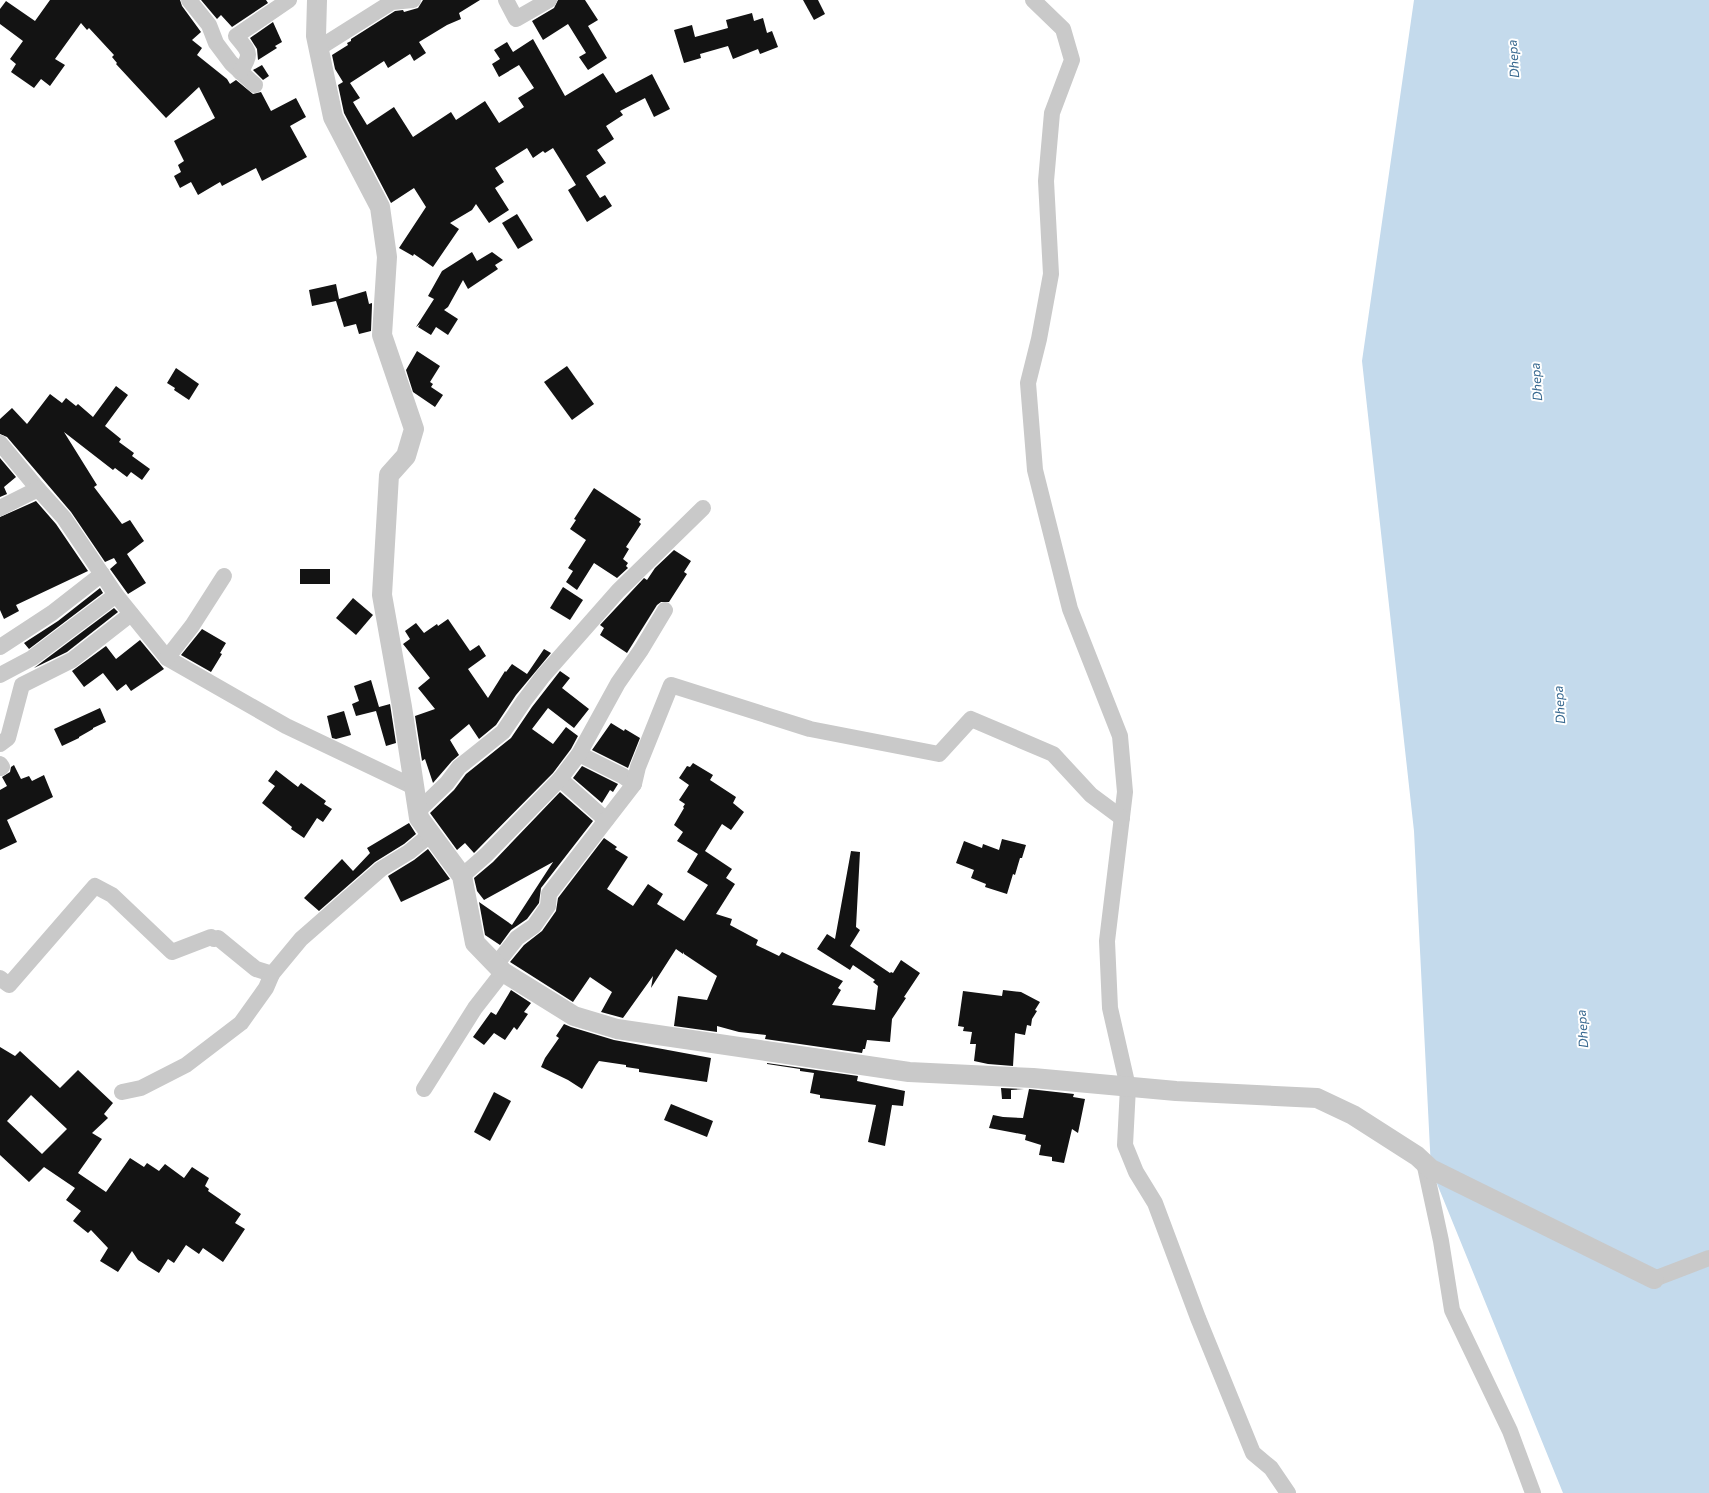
<svg xmlns="http://www.w3.org/2000/svg" width="1709" height="1493" viewBox="0 0 1709 1493" font-family="Commissioner,sans-serif">
<style>
.water{fill:#c4daec}
.building{fill:#131313;fill-rule:evenodd}
.lines{fill:none;stroke-linecap:round;stroke-linejoin:round}
.minor{stroke:#c9c9c9;stroke-width:16}
.tertiary{stroke:#c9c9c9;stroke-width:20}
.labels{text-anchor:middle;stroke-width:4;stroke-linejoin:round;paint-order:stroke}
.water-label{font-size:13px;font-style:italic;fill:#386990;stroke:#fff}
</style>
<rect width="100%" height="100%" fill="#fff"/>
<path class="water" d="M 1414,0 L 1709,0 L 1709,1493 L 1563,1493 L 1431,1169 L 1414,831 L 1362,361 Z"/>
<g class="building">
<path d="M 50,0 L 180,0 L 182,6 L 201,32 L 192,40 L 202,48 L 197,55 L 227,79 L 230,84 L 236,80 L 253,94 L 261,92 L 271,111 L 296,98 L 306,117 L 290,126 L 307,157 L 262,181 L 256,168 L 222,186 L 220,182 L 198,195 L 191,182 L 180,188 L 174,176 L 181,172 L 178,165 L 184,161 L 174,141 L 215,118 L 199,87 L 166,118 L 116,64 L 117,63 L 112,57 L 114,55 L 89,28 L 87,30 L 81,23 L 55,59 L 65,65 L 50,86 L 41,79 L 34,88 L 11,72 L 16,64 L 10,59 L 23,41 L 0,24 L 0,9 L 6,1 L 35,21 Z"/>
<path d="M 201,0 L 266,0 L 268,3 L 232,27 L 221,15 L 217,19 Z"/>
<path d="M 423,0 L 480,0 L 459,13 L 461,19 L 447,25 L 419,42 L 426,53 L 414,61 L 410,54 L 388,68 L 384,61 L 350,83 L 360,98 L 353,102 L 367,125 L 394,107 L 413,137 L 451,112 L 456,120 L 485,101 L 499,123 L 524,107 L 518,98 L 534,88 L 519,65 L 499,77 L 492,64 L 500,59 L 494,50 L 507,42 L 513,52 L 533,39 L 565,96 L 603,73 L 616,93 L 652,74 L 670,109 L 654,117 L 645,98 L 620,111 L 623,115 L 606,126 L 614,139 L 597,150 L 606,163 L 586,176 L 600,198 L 605,195 L 612,206 L 587,222 L 568,190 L 576,185 L 553,148 L 545,153 L 543,151 L 533,158 L 527,148 L 495,168 L 504,182 L 495,188 L 509,210 L 489,223 L 476,204 L 472,210 L 450,223 L 459,229 L 433,267 L 414,254 L 413,256 L 399,248 L 426,207 L 414,188 L 391,203 L 344,113 L 338,85 L 343,82 L 335,69 L 332,55 L 348,45 L 347,43 L 351,41 L 351,39 L 395,11 L 403,10 L 404,12 L 418,8 Z"/>
<path d="M 558,0 L 585,0 L 598,20 L 588,26 L 607,58 L 588,70 L 579,57 L 586,53 L 568,24 L 543,40 L 532,21 L 554,8 Z"/>
<path d="M 803,0 L 818,0 L 825,14 L 814,20 Z"/>
<path d="M 752,13 L 754,21 L 763,18 L 767,33 L 772,31 L 778,47 L 760,54 L 758,49 L 733,59 L 728,46 L 700,54 L 701,58 L 684,63 L 674,30 L 692,25 L 695,37 L 728,28 L 726,20 Z"/>
<path d="M 273,22 L 282,42 L 275,46 L 277,48 L 258,60 L 257,49 L 250,38 Z"/>
<path d="M 262,65 L 269,76 L 263,80 L 253,70 Z"/>
<path d="M 517,214 L 533,240 L 518,249 L 502,223 Z"/>
<path d="M 472,252 L 477,261 L 492,252 L 503,260 L 495,265 L 498,269 L 468,289 L 463,280 L 448,307 L 444,310 L 458,319 L 448,335 L 436,327 L 431,335 L 418,327 L 420,324 L 416,327 L 434,299 L 428,296 L 442,271 Z"/>
<path d="M 336,284 L 339,299 L 366,291 L 369,304 L 372,303 L 372,305 L 371,331 L 359,334 L 356,324 L 344,327 L 336,301 L 312,306 L 309,290 Z"/>
<path d="M 417,351 L 440,366 L 430,382 L 433,384 L 431,387 L 443,395 L 435,407 L 413,392 L 406,370 Z"/>
<path d="M 567,366 L 594,404 L 572,420 L 544,382 Z"/>
<path d="M 176,368 L 199,384 L 189,400 L 174,390 L 175,388 L 167,383 Z"/>
<path d="M 116,386 L 128,395 L 105,426 L 121,439 L 119,442 L 134,453 L 132,456 L 150,469 L 142,480 L 131,472 L 127,477 L 115,468 L 113,470 L 64,432 L 97,485 L 94,487 L 122,524 L 130,520 L 144,541 L 127,554 L 146,583 L 128,594 L 110,569 L 117,563 L 114,558 L 105,562 L 71,512 L 7,437 L 0,434 L 0,419 L 12,408 L 27,424 L 50,394 L 62,403 L 66,398 L 76,406 L 78,404 L 93,417 Z"/>
<path d="M 0,458 L 16,477 L 4,487 L 7,494 L 0,497 Z"/>
<path d="M 594,488 L 641,519 L 639,522 L 641,524 L 626,547 L 629,549 L 623,559 L 628,563 L 626,566 L 628,568 L 617,578 L 594,563 L 577,590 L 566,582 L 573,571 L 568,568 L 586,540 L 570,529 L 576,520 L 574,519 Z"/>
<path d="M 36,501 L 56,524 L 88,571 L 16,605 L 19,611 L 4,619 L 0,610 L 0,517 Z"/>
<path d="M 674,550 L 691,561 L 684,572 L 687,574 L 669,602 L 661,602 L 657,605 L 627,653 L 600,635 L 604,628 L 600,625 L 644,578 L 647,580 L 655,568 Z"/>
<rect x="300" y="569" width="30" height="15"/>
<path d="M 563,587 L 583,600 L 570,620 L 550,608 Z"/>
<path d="M 100,588 L 103,593 L 29,649 L 24,643 L 58,621 Z"/>
<path d="M 353,598 L 373,615 L 356,635 L 336,618 Z"/>
<path d="M 114,608 L 118,612 L 67,652 L 34,668 Z"/>
<path d="M 448,619 L 470,651 L 479,645 L 486,656 L 468,669 L 488,698 L 505,671 L 506,672 L 512,664 L 527,674 L 544,649 L 551,653 L 516,695 L 496,725 L 479,739 L 469,724 L 450,740 L 459,755 L 452,761 L 433,783 L 425,759 L 422,761 L 415,716 L 435,709 L 418,688 L 430,678 L 403,644 L 410,639 L 405,631 L 416,623 L 424,633 L 437,624 L 438,626 Z"/>
<path d="M 202,629 L 226,643 L 220,653 L 222,654 L 211,672 L 181,655 Z"/>
<path d="M 140,640 L 164,669 L 131,691 L 126,684 L 117,691 L 103,673 L 84,687 L 72,671 L 106,646 L 116,659 Z"/>
<path d="M 560,671 L 570,678 L 562,688 L 589,709 L 574,728 L 548,708 L 532,729 L 553,744 L 566,727 L 578,736 L 571,749 L 553,773 L 479,848 L 474,853 L 465,843 L 457,850 L 430,813 L 454,790 L 466,774 L 511,738 L 532,707 Z"/>
<path d="M 371,680 L 379,707 L 390,704 L 396,743 L 386,746 L 376,711 L 356,716 L 352,704 L 359,701 L 354,686 Z"/>
<path d="M 100,708 L 106,722 L 93,728 L 93,729 L 79,737 L 79,738 L 62,746 L 54,729 Z"/>
<path d="M 344,711 L 351,735 L 336,739 L 332,738 L 327,716 Z"/>
<path d="M 611,723 L 624,731 L 625,729 L 640,738 L 628,768 L 592,750 Z"/>
<path d="M 693,763 L 713,775 L 710,780 L 736,797 L 733,803 L 744,812 L 731,830 L 722,824 L 705,851 L 732,869 L 726,878 L 735,884 L 716,914 L 732,919 L 730,925 L 758,940 L 756,945 L 779,956 L 782,952 L 843,981 L 838,988 L 841,990 L 832,1005 L 875,1010 L 878,986 L 873,982 L 875,980 L 853,965 L 850,970 L 817,949 L 827,934 L 835,939 L 851,851 L 860,852 L 856,927 L 860,930 L 850,946 L 890,973 L 891,972 L 893,973 L 901,960 L 920,973 L 904,997 L 906,998 L 892,1019 L 890,1042 L 867,1040 L 865,1049 L 863,1049 L 862,1053 L 765,1039 L 766,1035 L 739,1032 L 717,1026 L 717,1032 L 674,1026 L 678,996 L 707,1000 L 717,976 L 684,954 L 684,952 L 683,954 L 676,949 L 651,988 L 653,976 L 623,1018 L 601,1012 L 612,992 L 590,977 L 573,1002 L 510,962 L 524,945 L 542,931 L 556,911 L 558,898 L 604,838 L 617,847 L 615,849 L 628,857 L 607,889 L 633,906 L 648,884 L 663,894 L 657,904 L 684,921 L 708,885 L 687,872 L 698,854 L 677,841 L 683,832 L 674,825 L 684,808 L 683,807 L 685,804 L 679,800 L 689,785 L 679,778 L 687,766 L 690,767 Z"/>
<path d="M 14,765 L 21,779 L 29,776 L 32,781 L 44,775 L 53,797 L 7,820 L 17,842 L 0,850 L 0,790 L 7,786 L 2,777 L 10,772 L 11,767 Z"/>
<path d="M 582,766 L 618,784 L 613,792 L 610,790 L 602,803 L 573,778 Z"/>
<path d="M 276,770 L 298,787 L 301,783 L 326,801 L 324,804 L 332,809 L 323,822 L 317,818 L 304,838 L 291,829 L 292,827 L 262,803 L 275,786 L 268,781 Z"/>
<path d="M 560,792 L 593,821 L 541,888 L 539,903 L 527,919 L 511,930 L 500,945 L 485,935 L 479,902 L 512,925 L 553,862 L 484,900 L 477,891 L 474,878 L 493,862 Z"/>
<path d="M 409,823 L 416,834 L 404,844 L 375,862 L 319,911 L 304,898 L 342,859 L 353,871 L 370,853 L 367,848 Z"/>
<path d="M 1002,839 L 1026,845 L 1022,858 L 1020,858 L 1015,875 L 1013,874 L 1007,894 L 985,887 L 986,884 L 971,878 L 974,870 L 956,863 L 964,841 L 982,848 L 983,844 L 999,850 Z"/>
<path d="M 428,849 L 450,879 L 401,902 L 388,876 L 414,860 Z"/>
<path d="M 511,990 L 531,1003 L 524,1012 L 528,1014 L 517,1030 L 514,1027 L 505,1040 L 494,1033 L 484,1045 L 473,1037 L 491,1012 L 496,1015 Z"/>
<path d="M 1003,990 L 1021,992 L 1040,1002 L 1035,1010 L 1037,1011 L 1032,1019 L 1031,1026 L 1027,1025 L 1025,1035 L 1015,1033 L 1013,1066 L 988,1064 L 974,1061 L 976,1044 L 970,1044 L 972,1032 L 963,1031 L 964,1027 L 958,1026 L 963,991 L 1002,996 Z"/>
<path d="M 564,1024 L 571,1027 L 614,1040 L 711,1058 L 707,1082 L 639,1072 L 639,1069 L 626,1067 L 626,1065 L 599,1061 L 596,1065 L 582,1089 L 568,1080 L 541,1067 L 545,1058 L 559,1038 L 556,1036 Z"/>
<path d="M 0,1047 L 15,1056 L 20,1051 L 60,1088 L 78,1070 L 113,1103 L 104,1114 L 108,1118 L 92,1133 L 102,1139 L 78,1173 L 106,1192 L 130,1158 L 144,1167 L 147,1163 L 159,1171 L 165,1164 L 184,1178 L 192,1167 L 209,1178 L 205,1186 L 209,1189 L 208,1191 L 241,1214 L 235,1223 L 245,1229 L 223,1262 L 203,1248 L 199,1254 L 186,1245 L 174,1263 L 168,1259 L 159,1273 L 138,1260 L 132,1251 L 118,1272 L 100,1261 L 108,1248 L 91,1230 L 88,1233 L 73,1221 L 81,1211 L 66,1200 L 75,1188 L 44,1167 L 29,1182 L 0,1155 ZM 31,1095 L 67,1129 L 42,1154 L 7,1121 Z"/>
<path d="M 767,1063 L 858,1076 L 857,1081 L 905,1091 L 903,1106 L 892,1105 L 885,1146 L 868,1142 L 876,1105 L 820,1098 L 820,1095 L 810,1093 L 814,1073 L 800,1071 L 800,1069 L 767,1064 Z"/>
<path d="M 1001,1088 L 1024,1089 L 1011,1090 L 1011,1099 L 1002,1099 Z"/>
<path d="M 1029,1089 L 1074,1094 L 1073,1097 L 1085,1099 L 1078,1133 L 1072,1129 L 1064,1163 L 1052,1161 L 1052,1157 L 1039,1155 L 1041,1145 L 1025,1140 L 1026,1135 L 989,1128 L 993,1115 L 1003,1117 L 1023,1118 Z"/>
<path d="M 494,1092 L 511,1101 L 490,1141 L 474,1132 Z"/>
<path d="M 671,1104 L 713,1121 L 707,1137 L 664,1120 Z"/>
</g>
<g class="lines">
<g class="minor">
<path d="M 189,0 L 209,25 L 216,43 L 231,63 L 255,85"/>
<path d="M 506,0 L 516,19 L 549,0"/>
<path d="M 1033,0 L 1063,29 L 1072,60 L 1052,113 L 1046,181 L 1051,274 L 1039,339 L 1028,383 L 1035,470 L 1070,609 L 1120,736 L 1125,792 L 1107,941 L 1110,1008 L 1128,1087 L 1125,1145 L 1136,1172 L 1155,1203 L 1198,1318 L 1253,1453 L 1271,1468 L 1288,1493"/>
<path d="M 319,48 L 392,2 L 413,0"/>
<path d="M 240,72 C 253,53 249,52 236,36 L 289,0"/>
<path d="M 0,443 L 38,489"/>
<path d="M 0,508 L 38,489 L 64,518 L 116,595 L 167,658 L 286,726 L 414,787"/>
<path d="M 0,647 L 52,613 L 102,574"/>
<path d="M 167,658 L 192,626 L 224,576"/>
<path d="M 0,675 L 32,658 L 116,595"/>
<path d="M 0,744 L 8,738 L 22,685 L 72,660 L 131,614"/>
<path d="M 579,754 L 623,776 L 634,784"/>
<path d="M 0,764 L 2,767 L 0,768"/>
<path d="M 560,779 L 606,820"/>
<path d="M 418,811 L 447,783 L 459,767 L 503,732 L 524,701 L 543,676 L 618,591 L 703,508"/>
<path d="M 462,876 L 486,855 L 560,779 L 579,754 L 618,683 L 641,650 L 665,610"/>
<path d="M 0,978 L 9,985 L 95,886 L 112,895 L 172,952 L 211,937 L 214,939 L 218,938 L 256,969 L 272,974"/>
<path d="M 424,1089 L 475,1008 L 503,972 L 498,962 L 517,938 L 534,926 L 548,906 L 549,894 L 634,784 L 638,767 L 671,685 L 810,729 L 939,754 L 971,719 L 1053,754 L 1091,795 L 1122,818"/>
<path d="M 122,1092 L 141,1088 L 186,1065 L 241,1023 L 266,988 L 272,974 L 301,939 L 381,869 L 409,852 L 431,834"/>
<path d="M 1424,1162 L 1441,1241 L 1452,1310 L 1510,1431 L 1533,1493"/>
<path d="M 1654,1279 L 1709,1258"/>
</g>
<path class="tertiary" d="M 317,0 L 316,36 L 333,117 L 380,207 L 387,257 L 382,335 L 414,429 L 406,456 L 389,475 L 382,595 L 402,707 L 419,818 L 462,876 L 475,943 L 503,972 L 574,1016 L 617,1029 L 909,1072 L 1033,1078 L 1176,1091 L 1317,1098 L 1353,1115 L 1417,1156 L 1431,1169 L 1654,1279"/>
</g>
<g class="labels">
<g class="water-label">
<text transform="translate(1513 59) rotate(-94)" y="5">Dhepa</text>
<text transform="translate(1536 382) rotate(-94)" y="5">Dhepa</text>
<text transform="translate(1559 705) rotate(-94)" y="5">Dhepa</text>
<text transform="translate(1582 1029) rotate(-94)" y="5">Dhepa</text>
</g>
</g>
</svg>
